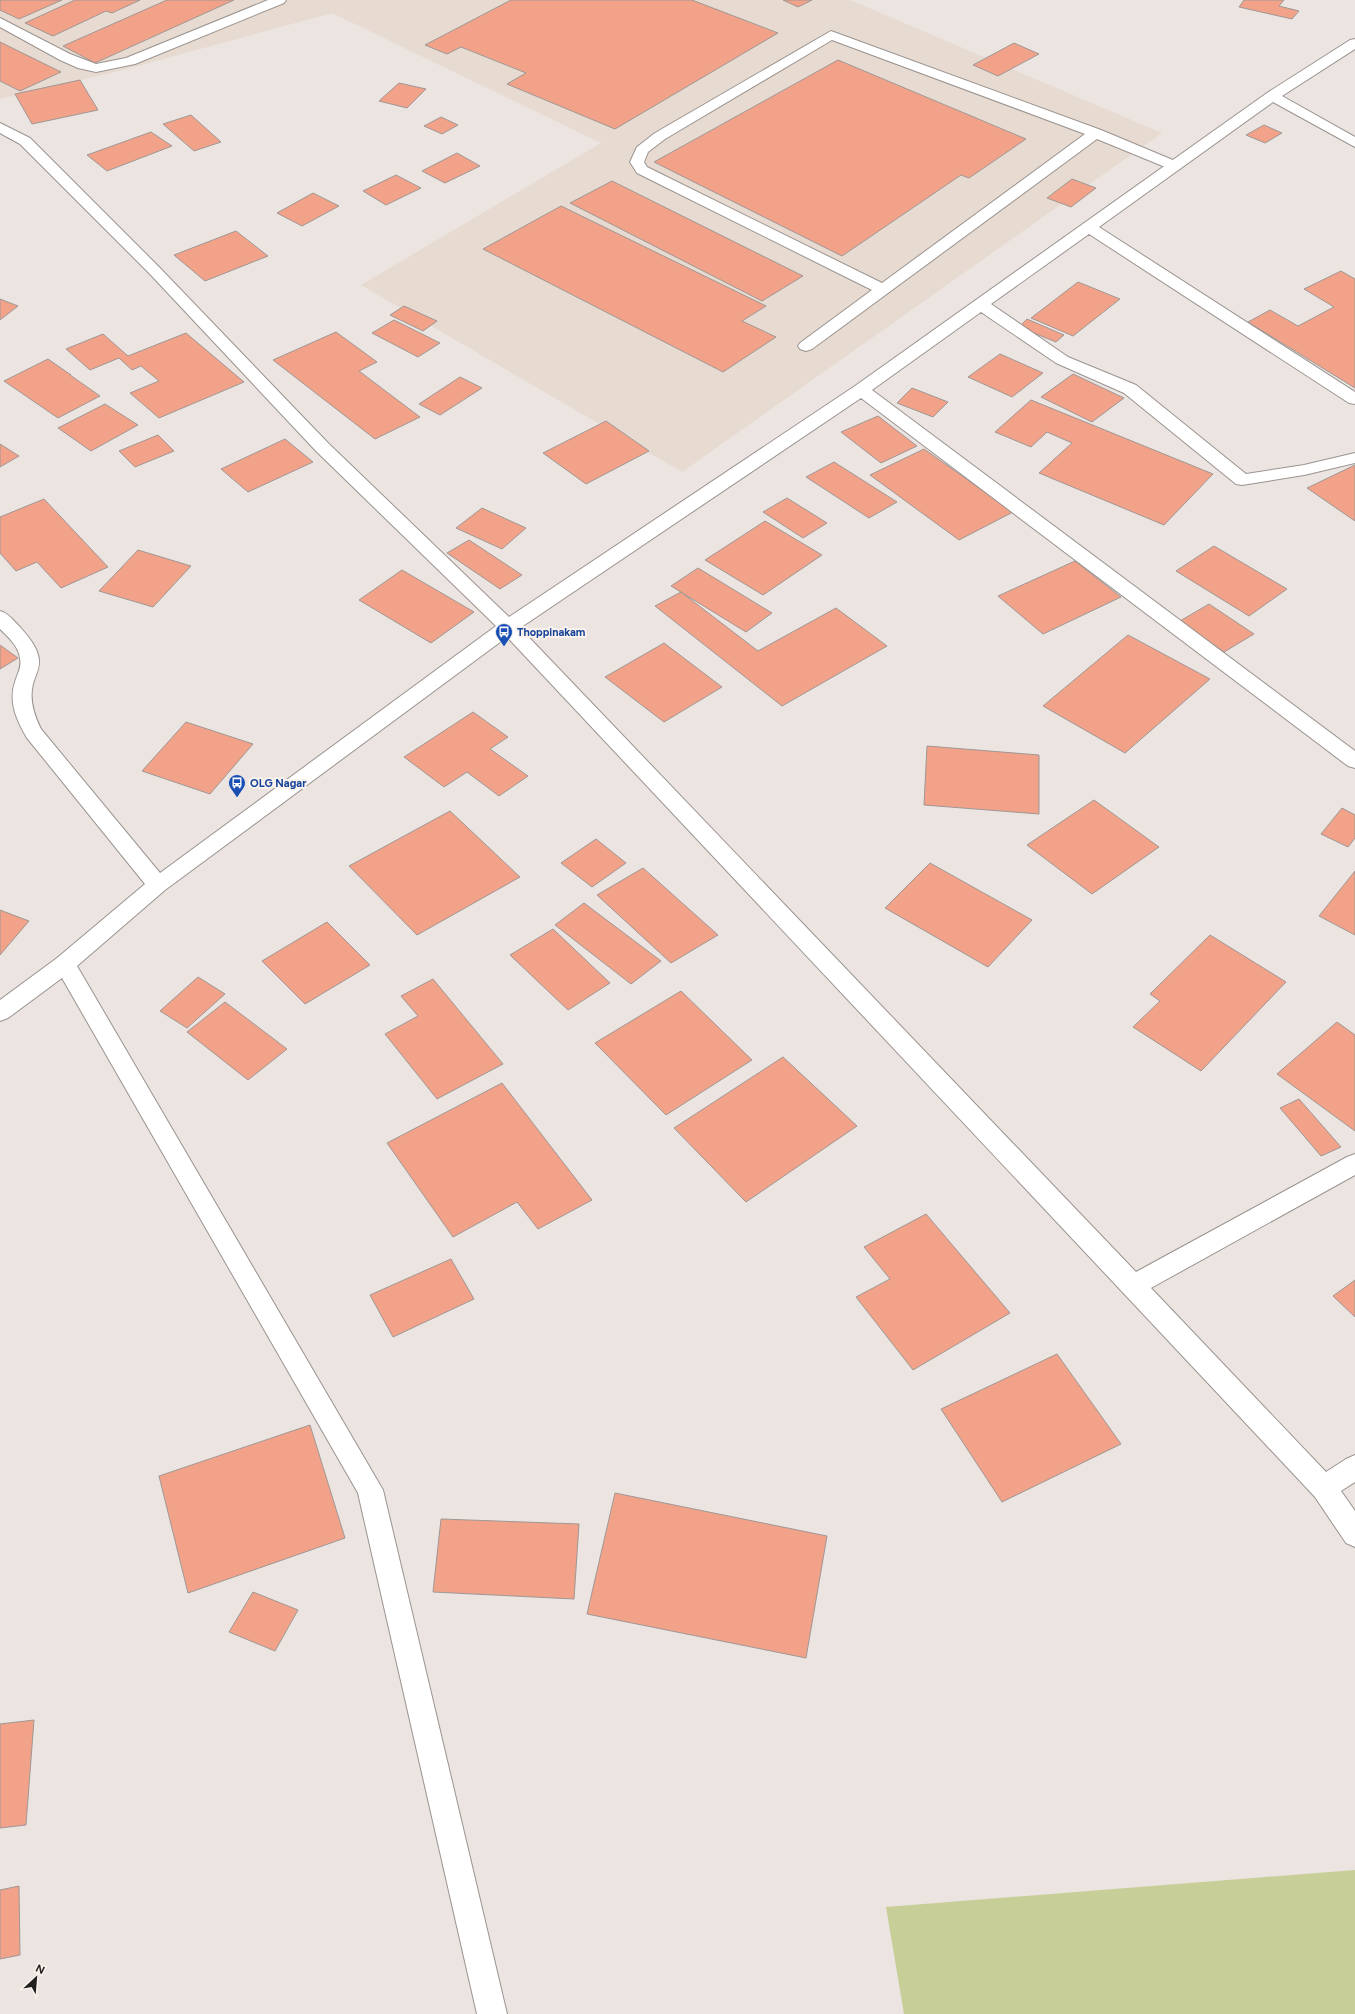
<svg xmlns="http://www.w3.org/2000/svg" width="1355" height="2014" viewBox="0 0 1355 2014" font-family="Figtree,sans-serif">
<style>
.built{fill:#e7dad0}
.green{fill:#c8ce98}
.building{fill:#f1a289;stroke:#9f9795}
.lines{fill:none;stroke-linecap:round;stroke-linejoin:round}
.lane-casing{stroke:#9a938f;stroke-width:2}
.street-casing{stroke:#9a938f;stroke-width:2}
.lane{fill:#fff;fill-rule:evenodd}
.street{fill:#fff;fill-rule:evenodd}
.labels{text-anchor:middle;stroke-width:4;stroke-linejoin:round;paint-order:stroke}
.transit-label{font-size:11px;font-weight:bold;fill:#164399;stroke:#f9f2ed;text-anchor:start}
</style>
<rect width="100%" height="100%" fill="#ebe4e0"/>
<path class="built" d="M 0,0 L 850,0 L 1162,133 L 682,472 L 361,285 L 601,143 L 332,13 L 123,70 L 0,99 Z"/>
<path class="green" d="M 1355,1870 L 1355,2014 L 904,2014 L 886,1907 Z"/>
<g class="building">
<path d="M 0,0 L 62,0 L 19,19 L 0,10 Z"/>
<path d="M 75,0 L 140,0 L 112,13 L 106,11 L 53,36 L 25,23 Z"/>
<path d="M 167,0 L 234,0 L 95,63 L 63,46 Z"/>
<path d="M 511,0 L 692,0 L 778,33 L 615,129 L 507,84 L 526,73 L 461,47 L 447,54 L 425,45 Z"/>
<path d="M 783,0 L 812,0 L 798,7 Z"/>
<path d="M 1244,0 L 1284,0 L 1279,6 L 1299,11 L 1292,19 L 1239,7 Z"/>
<path d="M 0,42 L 61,72 L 20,91 L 0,81 Z"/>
<path d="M 1014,43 L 1039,54 L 998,76 L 973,65 Z"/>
<path d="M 838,60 L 1026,139 L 969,178 L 961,175 L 842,256 L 654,162 Z"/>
<path d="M 80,80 L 98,110 L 32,124 L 15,94 Z"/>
<path d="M 399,83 L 426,89 L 407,108 L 379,101 Z"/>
<path d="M 191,115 L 221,142 L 194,151 L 163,124 Z"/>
<path d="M 441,117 L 458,125 L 442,134 L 424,126 Z"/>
<path d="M 1264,125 L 1282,133 L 1265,143 L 1246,135 Z"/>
<path d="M 151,132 L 172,146 L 107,171 L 87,155 Z"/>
<path d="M 457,153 L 480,166 L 445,183 L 422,171 Z"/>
<path d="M 396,175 L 421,188 L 386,205 L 363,191 Z"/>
<path d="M 1072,179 L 1096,188 L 1071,207 L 1047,198 Z"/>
<path d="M 612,181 L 803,276 L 762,301 L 570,203 Z"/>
<path d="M 313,193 L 339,206 L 302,226 L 277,213 Z"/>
<path d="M 561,206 L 766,306 L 742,321 L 776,337 L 723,372 L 483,249 Z"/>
<path d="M 236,231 L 268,256 L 205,281 L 174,255 Z"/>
<path d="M 1341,271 L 1355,279 L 1355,388 L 1248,322 L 1270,310 L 1298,326 L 1334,307 L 1304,289 Z"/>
<path d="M 1078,282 L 1120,299 L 1073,336 L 1031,318 Z"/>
<path d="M 0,299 L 18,306 L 0,320 Z"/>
<path d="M 404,306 L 437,321 L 423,331 L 390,315 Z"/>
<path d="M 1027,319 L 1064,335 L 1056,342 L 1019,327 Z"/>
<path d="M 394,320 L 440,343 L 418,357 L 372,333 Z"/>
<path d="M 336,332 L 377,362 L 359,371 L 420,417 L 375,439 L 273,360 Z"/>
<path d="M 186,333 L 244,382 L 159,418 L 130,393 L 159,381 L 141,366 L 132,370 L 119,358 L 90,370 L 66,349 L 103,334 L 128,356 Z"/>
<path d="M 1000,354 L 1043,373 L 1012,397 L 968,377 Z"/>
<path d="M 48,359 L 71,375 L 70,375 L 100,396 L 58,418 L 4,381 Z"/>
<path d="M 1073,374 L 1124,398 L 1092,422 L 1041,397 Z"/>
<path d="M 460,377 L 482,388 L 440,415 L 419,404 Z"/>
<path d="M 912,388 L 948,402 L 933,417 L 897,403 Z"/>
<path d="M 1031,400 L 1213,474 L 1164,525 L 1039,473 L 1072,443 L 1047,432 L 1031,447 L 995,432 Z"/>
<path d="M 105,404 L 138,425 L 91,451 L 58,428 Z"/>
<path d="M 878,416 L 917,446 L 881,463 L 841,432 Z"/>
<path d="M 606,421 L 649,451 L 586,484 L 543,453 Z"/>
<path d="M 158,435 L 174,451 L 135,467 L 119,451 Z"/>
<path d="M 285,439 L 313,462 L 248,492 L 221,469 Z"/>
<path d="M 0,444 L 19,456 L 0,467 Z"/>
<path d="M 924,449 L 1013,512 L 959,540 L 870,475 Z"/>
<path d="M 834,462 L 897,502 L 869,518 L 806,477 Z"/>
<path d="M 1355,465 L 1355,521 L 1307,488 Z"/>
<path d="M 787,498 L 827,523 L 803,538 L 763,512 Z"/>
<path d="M 44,499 L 108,567 L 61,588 L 37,562 L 16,571 L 0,553 L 0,517 Z"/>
<path d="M 482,508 L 526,528 L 502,549 L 456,528 Z"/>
<path d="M 765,521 L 822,555 L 763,595 L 705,560 Z"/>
<path d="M 469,540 L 522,575 L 500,589 L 447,553 Z"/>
<path d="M 1214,546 L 1287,589 L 1249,616 L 1176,571 Z"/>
<path d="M 138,550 L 191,566 L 153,607 L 99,591 Z"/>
<path d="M 1075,561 L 1121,597 L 1043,634 L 998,596 Z"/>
<path d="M 698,568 L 772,613 L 746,632 L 671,586 Z"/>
<path d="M 402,570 L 474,612 L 431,643 L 359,600 Z"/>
<path d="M 681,592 L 758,651 L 836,608 L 887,646 L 782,706 L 655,606 Z"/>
<path d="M 1209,604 L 1254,634 L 1224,652 L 1180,621 Z"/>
<path d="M 1128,635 L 1210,679 L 1125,753 L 1043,706 Z"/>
<path d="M 664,643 L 722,687 L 664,722 L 605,677 Z"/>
<path d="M 0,645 L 18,658 L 0,669 Z"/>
<path d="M 473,712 L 508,737 L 490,749 L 528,776 L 499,796 L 467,772 L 444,787 L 404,757 Z"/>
<path d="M 186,722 L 253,744 L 210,794 L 142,771 Z"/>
<path d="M 927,746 L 1039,755 L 1039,814 L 924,805 Z"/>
<path d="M 1094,800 L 1159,847 L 1092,894 L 1027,845 Z"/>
<path d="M 1342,808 L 1355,815 L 1355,838 L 1348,847 L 1321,834 Z"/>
<path d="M 450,811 L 520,877 L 417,935 L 349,866 Z"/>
<path d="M 596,839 L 626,863 L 592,887 L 561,863 Z"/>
<path d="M 930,863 L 1032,920 L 988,967 L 885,908 Z"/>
<path d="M 643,868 L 718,935 L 671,963 L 597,895 Z"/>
<path d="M 1355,871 L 1355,935 L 1319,916 Z"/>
<path d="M 584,903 L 661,961 L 631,984 L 555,925 Z"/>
<path d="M 0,910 L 29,921 L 0,955 Z"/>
<path d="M 327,922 L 370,965 L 305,1004 L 262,961 Z"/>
<path d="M 553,929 L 610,983 L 568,1010 L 510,955 Z"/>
<path d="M 1210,935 L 1286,982 L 1201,1071 L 1133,1027 L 1160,1001 L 1150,994 Z"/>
<path d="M 198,977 L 225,994 L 187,1028 L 160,1011 Z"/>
<path d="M 433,979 L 503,1064 L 437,1099 L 385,1034 L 418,1016 L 401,996 Z"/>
<path d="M 681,991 L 752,1060 L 666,1115 L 595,1043 Z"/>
<path d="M 225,1002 L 287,1049 L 248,1080 L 187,1032 Z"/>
<path d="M 1337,1022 L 1355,1035 L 1355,1131 L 1277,1074 Z"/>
<path d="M 783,1057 L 857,1126 L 746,1202 L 674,1128 Z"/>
<path d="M 502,1083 L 592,1200 L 538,1229 L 517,1202 L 453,1237 L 387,1143 Z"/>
<path d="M 1299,1099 L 1341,1147 L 1321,1156 L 1280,1108 Z"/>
<path d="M 926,1214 L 1010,1313 L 913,1370 L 856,1297 L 890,1279 L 864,1247 Z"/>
<path d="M 451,1259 L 474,1299 L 393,1337 L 370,1295 Z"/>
<path d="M 1355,1280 L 1355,1317 L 1333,1296 Z"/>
<path d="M 1057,1354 L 1121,1444 L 1002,1502 L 941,1409 Z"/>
<path d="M 310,1425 L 345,1538 L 188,1593 L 159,1476 Z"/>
<path d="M 615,1493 L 827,1536 L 806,1658 L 587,1614 Z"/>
<path d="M 441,1519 L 579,1524 L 574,1599 L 433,1592 Z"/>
<path d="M 253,1592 L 298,1610 L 275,1651 L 229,1632 Z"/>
<path d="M 34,1720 L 26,1825 L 0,1828 L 0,1724 Z"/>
<path d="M 19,1886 L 20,1955 L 0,1959 L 0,1890 Z"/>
</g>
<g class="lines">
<defs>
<g id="lane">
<path d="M 268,0 L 286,0 L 284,3 L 135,64 L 96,72 L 78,68 L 60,60 L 0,27 L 0,18 L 70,54 L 96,64 L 126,58 Z"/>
<path d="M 831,31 L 1101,130 L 1180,163 L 1182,166 L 1180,169 L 1170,169 L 1097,139 L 812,349 L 806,351 L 800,349 L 798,346 L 800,343 L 872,290 L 637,173 L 630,162 L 637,147 L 655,133 ZM 832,40 L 1085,134 L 882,283 L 647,167 L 644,162 L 648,152 L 665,139 Z"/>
</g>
<path id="street" d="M 1355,39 L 1355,49 L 1282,96 L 1355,137 L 1355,147 L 1273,102 L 1099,227 L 1355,392 L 1355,404 L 1349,403 L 1089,234 L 991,304 L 1068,357 L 1136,385 L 1246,474 L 1304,465 L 1355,453 L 1355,463 L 1304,475 L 1242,485 L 1236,484 L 1124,393 L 1056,363 L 981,312 L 872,390 L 1355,751 L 1355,768 L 1348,766 L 861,398 L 520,628 L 1136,1272 L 1347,1157 L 1355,1154 L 1355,1175 L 1151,1288 L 1326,1472 L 1346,1459 L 1355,1455 L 1355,1482 L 1341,1491 L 1355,1511 L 1355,1547 L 1346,1543 L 1315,1497 L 507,637 L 165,890 L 77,966 L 383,1490 L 507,2014 L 477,2014 L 358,1493 L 62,978 L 8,1018 L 0,1021 L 0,1000 L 57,958 L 145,884 L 27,738 C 17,721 8,702 15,682 C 17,675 22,667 20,659 C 19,646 8,637 0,629 L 0,611 C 8,613 13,620 19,626 C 27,635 38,647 39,660 C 40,668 35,676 33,684 C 29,699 34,715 41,729 L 160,873 L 496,626 L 316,451 L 149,273 L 20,144 L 0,133 L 0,123 L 30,138 L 159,267 L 328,443 L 509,617 L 855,386 L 1267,93 L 1350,40 Z"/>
</defs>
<use href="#lane" class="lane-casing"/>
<use href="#street" class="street-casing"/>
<use href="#lane" class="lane"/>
<use href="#street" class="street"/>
</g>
<defs>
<symbol id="bus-pin" viewBox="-11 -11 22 30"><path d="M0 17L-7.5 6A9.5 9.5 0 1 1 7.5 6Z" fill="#1a4fb4" stroke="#f9f2ed"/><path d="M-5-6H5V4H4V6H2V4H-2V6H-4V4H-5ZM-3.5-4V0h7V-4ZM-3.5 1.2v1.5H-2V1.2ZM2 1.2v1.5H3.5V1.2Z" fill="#fff"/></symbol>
</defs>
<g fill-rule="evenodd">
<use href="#bus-pin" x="494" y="622" width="20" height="27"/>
<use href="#bus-pin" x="227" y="773" width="20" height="27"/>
</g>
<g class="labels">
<g class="transit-label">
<text x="517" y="636">Thoppinakam</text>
<text x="250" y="787">OLG Nagar</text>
</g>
</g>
<g transform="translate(36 1978) rotate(26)" stroke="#f9f2ed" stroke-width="3" paint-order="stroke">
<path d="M0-3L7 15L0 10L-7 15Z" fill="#22201e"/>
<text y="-6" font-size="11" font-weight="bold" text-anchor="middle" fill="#22201e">N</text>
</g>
</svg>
